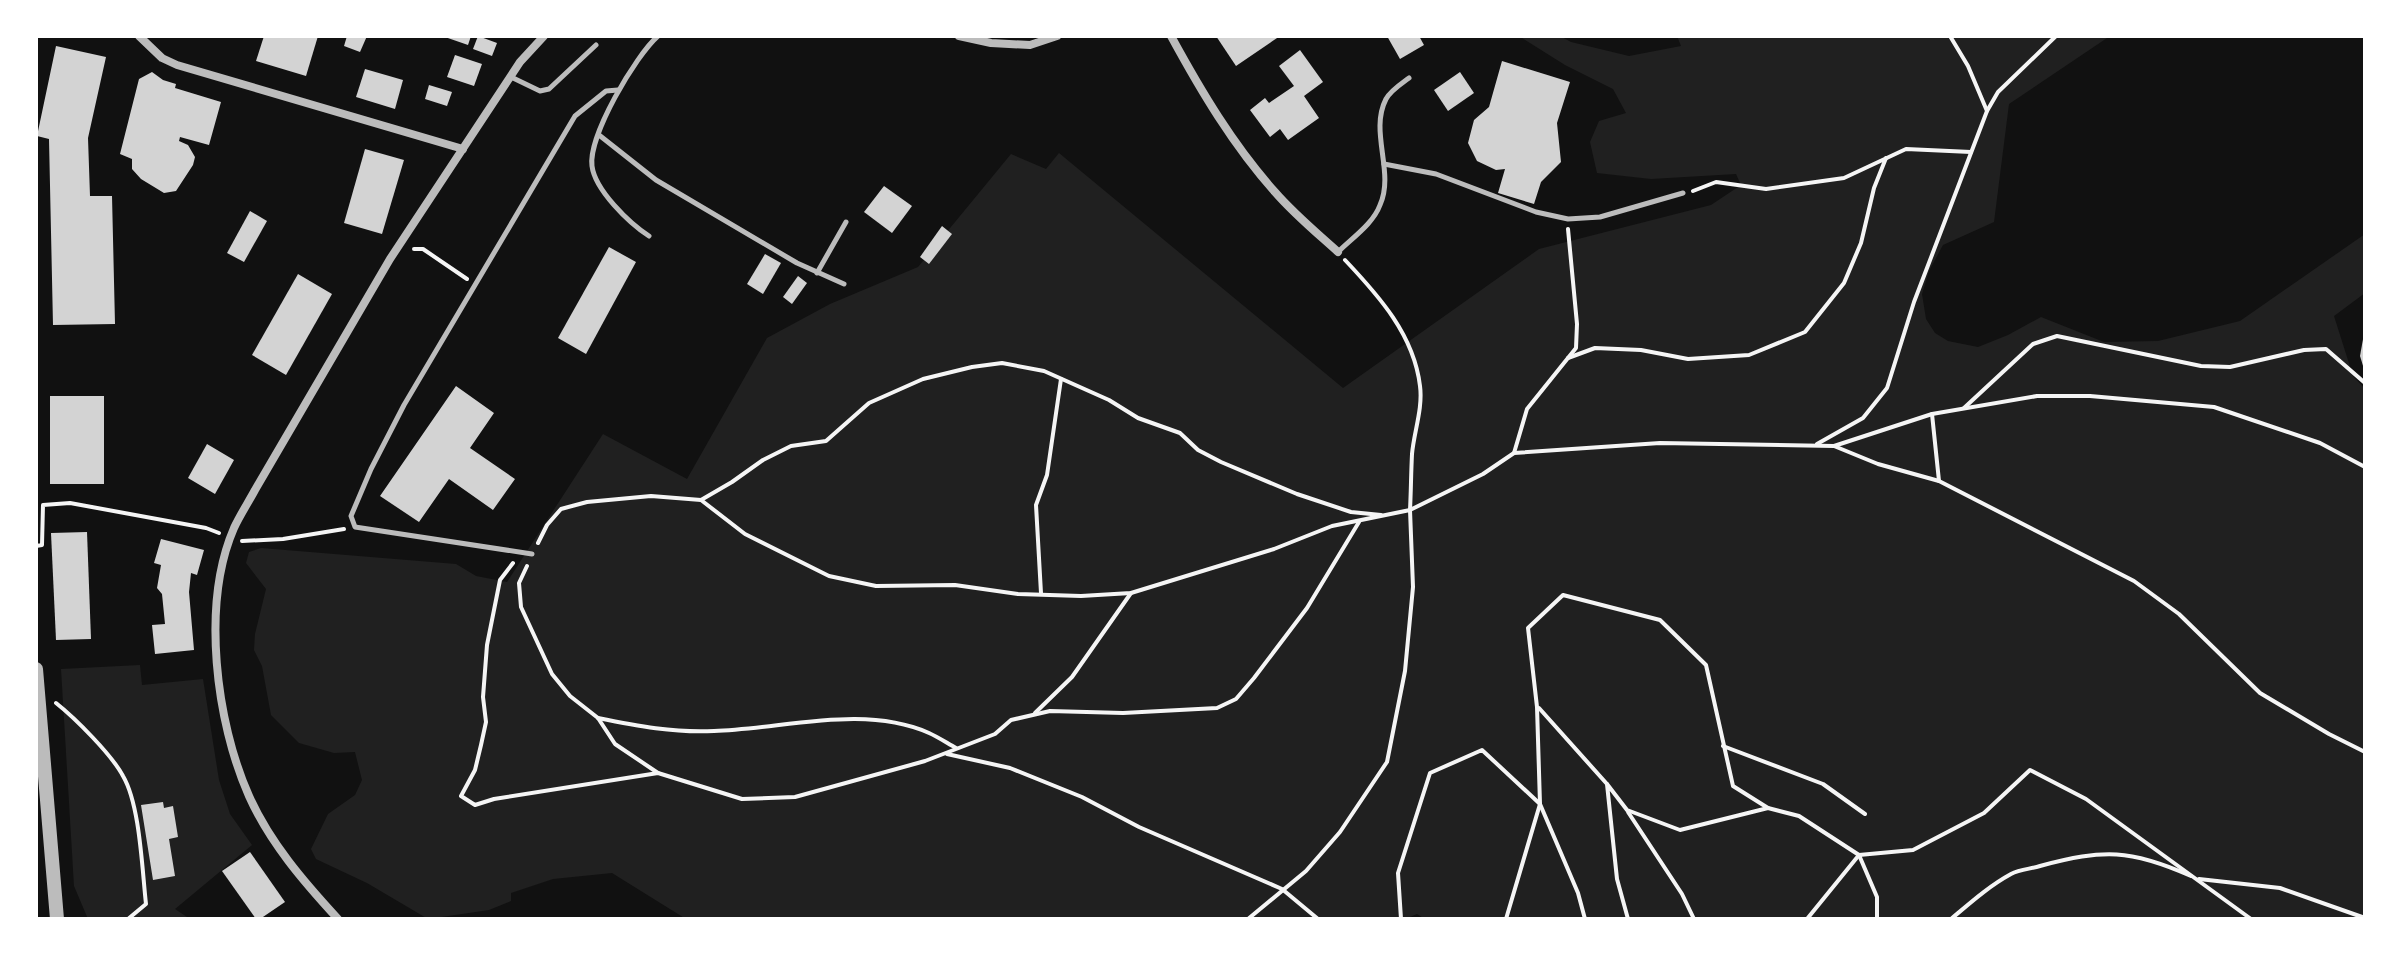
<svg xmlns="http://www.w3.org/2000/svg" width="2401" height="955" viewBox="0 0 2401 955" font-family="Montserrat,sans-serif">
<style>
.green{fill:#202020}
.building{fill:#d3d3d3}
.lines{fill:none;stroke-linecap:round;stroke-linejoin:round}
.path{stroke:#f5f5f5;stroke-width:4}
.service{stroke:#bcbcbc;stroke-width:5}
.minor{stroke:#bcbcbc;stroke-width:8}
.tertiary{stroke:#bcbcbc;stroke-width:14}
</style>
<rect width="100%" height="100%" fill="#111"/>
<g class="green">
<path d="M 1519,36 L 1560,36 L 1571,42 L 1629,56 L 1681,46 L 1677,36 L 2110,36 L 2009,104 L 1994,222 L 1943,245 L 1929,271 L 1922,294 L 1926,319 L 1935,333 L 1948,341 L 1978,347 L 2008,335 L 2041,317 L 2104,342 L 2158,341 L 2240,321 L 2365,234 L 2365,293 L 2334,316 L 2353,376 L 2365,389 L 2365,919 L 1425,919 L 1417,914 L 1405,919 L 686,919 L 612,873 L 553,879 L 511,893 L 511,901 L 489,910 L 428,919 L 367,883 L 316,859 L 311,849 L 328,814 L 355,795 L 362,780 L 355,752 L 334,753 L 299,743 L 271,715 L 262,666 L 254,650 L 255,634 L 266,589 L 246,563 L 249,552 L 261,548 L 456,564 L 476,576 L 507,582 L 603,434 L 687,479 L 767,338 L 830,304 L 918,267 L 1011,154 L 1046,169 L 1059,153 L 1343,388 L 1539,249 L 1711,205 L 1741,185 L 1736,174 L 1651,179 L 1597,173 L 1590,142 L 1599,121 L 1626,113 L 1613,89 L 1565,65 Z"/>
<path d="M 140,665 L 142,685 L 203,679 L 219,780 L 230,814 L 252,845 L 175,909 L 190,919 L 88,919 L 74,886 L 61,669 Z"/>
</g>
<g class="building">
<path d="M 264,36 L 318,36 L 306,76 L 256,61 Z"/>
<path d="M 347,36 L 367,36 L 360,52 L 344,46 Z"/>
<path d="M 442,36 L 471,36 L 468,45 Z"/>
<path d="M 478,36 L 497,43 L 492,56 L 473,49 Z"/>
<path d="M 1216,36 L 1280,36 L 1236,66 Z"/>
<path d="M 1387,36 L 1419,36 L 1424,45 L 1400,59 Z"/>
<path d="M 56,46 L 106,57 L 88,138 L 90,196 L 112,196 L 115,324 L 53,325 L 49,139 L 37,136 Z"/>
<path d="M 1300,50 L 1323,82 L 1304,96 L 1319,118 L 1288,140 L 1280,129 L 1270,137 L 1250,110 L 1265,98 L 1269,103 L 1294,86 L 1279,66 Z"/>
<path d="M 455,55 L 482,64 L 474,86 L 447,77 Z"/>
<path d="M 1502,61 L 1570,82 L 1557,123 L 1561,162 L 1541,182 L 1534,204 L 1498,193 L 1505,169 L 1496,170 L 1477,161 L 1468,143 L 1474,120 L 1489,107 Z"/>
<path d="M 365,69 L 403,80 L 395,109 L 356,97 Z"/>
<path d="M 152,72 L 163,80 L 176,84 L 175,88 L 221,102 L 209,145 L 180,137 L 179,141 L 188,145 L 195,157 L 193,165 L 176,191 L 164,193 L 141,179 L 132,169 L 132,159 L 120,154 L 139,79 Z"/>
<path d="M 1460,72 L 1474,93 L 1448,111 L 1434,90 Z"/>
<path d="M 429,85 L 452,92 L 447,106 L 425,99 Z"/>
<path d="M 365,149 L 404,160 L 382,234 L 344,223 Z"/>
<path d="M 884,186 L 912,206 L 892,233 L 864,212 Z"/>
<path d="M 250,211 L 267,221 L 244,262 L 227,253 Z"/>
<path d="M 942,226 L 952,234 L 929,264 L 920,257 Z"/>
<path d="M 609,247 L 636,262 L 586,354 L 558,338 Z"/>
<path d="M 765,254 L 781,263 L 763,294 L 747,284 Z"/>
<path d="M 298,274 L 332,294 L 286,375 L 252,355 Z"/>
<path d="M 798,276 L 807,283 L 792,304 L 783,297 Z"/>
<path d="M 2365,328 L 2365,369 L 2364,369 L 2360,356 Z"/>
<path d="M 456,386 L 494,413 L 470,448 L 515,479 L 493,510 L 449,479 L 419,522 L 380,496 Z"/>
<rect x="50" y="396" width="54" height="88"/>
<path d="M 207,444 L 234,460 L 215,494 L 188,478 Z"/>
<path d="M 87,532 L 91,639 L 56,640 L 51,533 Z"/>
<path d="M 161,539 L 204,550 L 197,575 L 191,573 L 189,592 L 194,650 L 155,654 L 152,625 L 165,624 L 162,594 L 157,588 L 161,565 L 154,563 Z"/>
<path d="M 163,802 L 164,808 L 173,806 L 178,837 L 169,839 L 175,876 L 153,880 L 141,805 Z"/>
<path d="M 250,852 L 285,902 L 260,919 L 256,919 L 222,871 Z"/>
</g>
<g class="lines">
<g class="path">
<path d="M 1950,36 L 1968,66 L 1987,111"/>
<path d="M 1693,191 L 1716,182 L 1766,189 L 1844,178 L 1906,149 L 1971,152"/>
<path d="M 414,249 L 423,249 L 467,279"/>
<path d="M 1345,260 C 1379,296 1414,335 1420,386 C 1423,408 1414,432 1412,454 C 1411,473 1411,491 1410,510 L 1483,474 L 1514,453 L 1660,443 L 1834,446 L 1878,464 L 1939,481 L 2134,581 L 2179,614 L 2260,693 L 2329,734 L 2365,752"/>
<path d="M 1568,358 L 1595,348 L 1641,350 L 1688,359 L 1749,355 L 1805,332 L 1844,283 L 1861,243 L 1874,188 L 1886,158"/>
<path d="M 1964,408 L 2033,344 L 2057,336 L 2201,366 L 2230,367 L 2304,350 L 2326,349 L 2365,383"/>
<path d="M 1932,414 L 1939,481"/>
<path d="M 1817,444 L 1863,418 L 1887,388 L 1914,302 L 1987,111 L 1998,92 L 2056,36"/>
<path d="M 1834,446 L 1932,414 L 2037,396 L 2090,396 L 2214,407 L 2320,443 L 2365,467"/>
<path d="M 1514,453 L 1527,409 L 1576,348 L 1577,324 L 1568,229"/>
<path d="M 701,500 L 745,534 L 829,576 L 876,586 L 955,585 L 1018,594 L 1081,596 L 1131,593 L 1274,549 L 1332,526 L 1410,510 L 1413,587 L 1405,671 L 1387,762 L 1340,832 L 1306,871 L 1248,919"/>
<path d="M 242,541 L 283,539 L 344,529"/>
<path d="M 538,543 L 547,525 L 561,509 L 587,502 L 651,496 L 701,500 L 732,482 L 763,460 L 791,446 L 826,441 L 869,403 L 923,379 L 972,367 L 1002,363 L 1044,371 L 1109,400 L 1138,418 L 1180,433 L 1198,450 L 1221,462 L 1297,494 L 1351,512 L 1381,515"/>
<path d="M 36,546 L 42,545 L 43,505 L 70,503 L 206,528 L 219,533"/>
<path d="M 513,563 L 500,580 L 487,645 L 483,697 L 486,722 L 481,745 L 475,770 L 461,796 L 475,805 L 494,799 L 658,773 L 742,799 L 795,797 L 925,761 L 995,734 L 1011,720 L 1050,711 L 1123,713 L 1217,708 L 1236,699 L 1254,678 L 1307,608 L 1359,522"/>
<path d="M 527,566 L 519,583 L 521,607 L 552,674 L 570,696 L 598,718 L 615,744 L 658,773"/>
<path d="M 1041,593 L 1036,505 L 1047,475 L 1061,379"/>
<path d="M 56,703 C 75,718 112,755 123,776 C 140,805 142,869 146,904 L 128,919"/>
<path d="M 1539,708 L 1607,784"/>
<path d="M 1035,713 L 1072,677 L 1131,593"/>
<path d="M 598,718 C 637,726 674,733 714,731 C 783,729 863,704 929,733 C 938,737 947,743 956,748"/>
<path d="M 1723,746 L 1823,784 L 1865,814"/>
<path d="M 947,754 L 1010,768 L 1082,797 L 1139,827 L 1282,889 L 1318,919"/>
<path d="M 1628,812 L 1682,894 L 1694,919"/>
<path d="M 2199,879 L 2280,888 L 2365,918"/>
<path d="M 1401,919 L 1398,873 L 1430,773 L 1482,750 L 1540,804 L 1578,893 L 1585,919"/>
<path d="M 1506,919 L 1540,804 L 1537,707 L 1528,628 L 1563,595 L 1660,620 L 1706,665 L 1733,786 L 1768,808"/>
<path d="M 1628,919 L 1617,879 L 1607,784 L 1627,810 L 1680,830 L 1768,808 L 1799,816 L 1859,855 L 1807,919"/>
<path d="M 1877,919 L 1877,897 L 1859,855 L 1913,850 L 1984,813 L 2030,770 L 2086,799 L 2251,919"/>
<path d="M 1951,919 C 1970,903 1989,886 2011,874 C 2020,869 2031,869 2040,866 C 2104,849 2130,849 2191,876"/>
</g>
<g class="service">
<path d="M 511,77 L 540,91 L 549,89 L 596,45"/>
<path d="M 599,135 L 656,180 L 797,263 L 844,284"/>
<path d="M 1384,164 L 1436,174 L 1536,212 L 1568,219 L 1600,217 L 1683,193"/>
<path d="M 649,236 C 629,223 595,190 592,166 C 588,136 636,55 658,36"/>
<path d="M 1338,252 C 1352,238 1373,224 1380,205 C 1395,172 1369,132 1386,99 C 1391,90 1401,84 1409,78"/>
<path d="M 817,273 L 846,222"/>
<path d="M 532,554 L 355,527 L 351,516 L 371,469 L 404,405 L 575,116 L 606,91 L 618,90"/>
</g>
<g class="minor">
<path d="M 139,36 L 162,58 L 177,65 L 463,149"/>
<path d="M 959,36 L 991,43 L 1030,45 L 1057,36"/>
<path d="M 1171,36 C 1201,91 1233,145 1275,192 C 1294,214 1317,233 1338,252"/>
<path d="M 338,919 C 304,882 270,843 249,796 C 216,722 201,604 234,528 C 240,515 248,503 255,490 L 390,259 L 520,62 L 544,36"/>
</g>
<path class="tertiary" d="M 36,669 L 57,919"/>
</g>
<rect width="2401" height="955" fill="none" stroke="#ffffff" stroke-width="76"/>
</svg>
